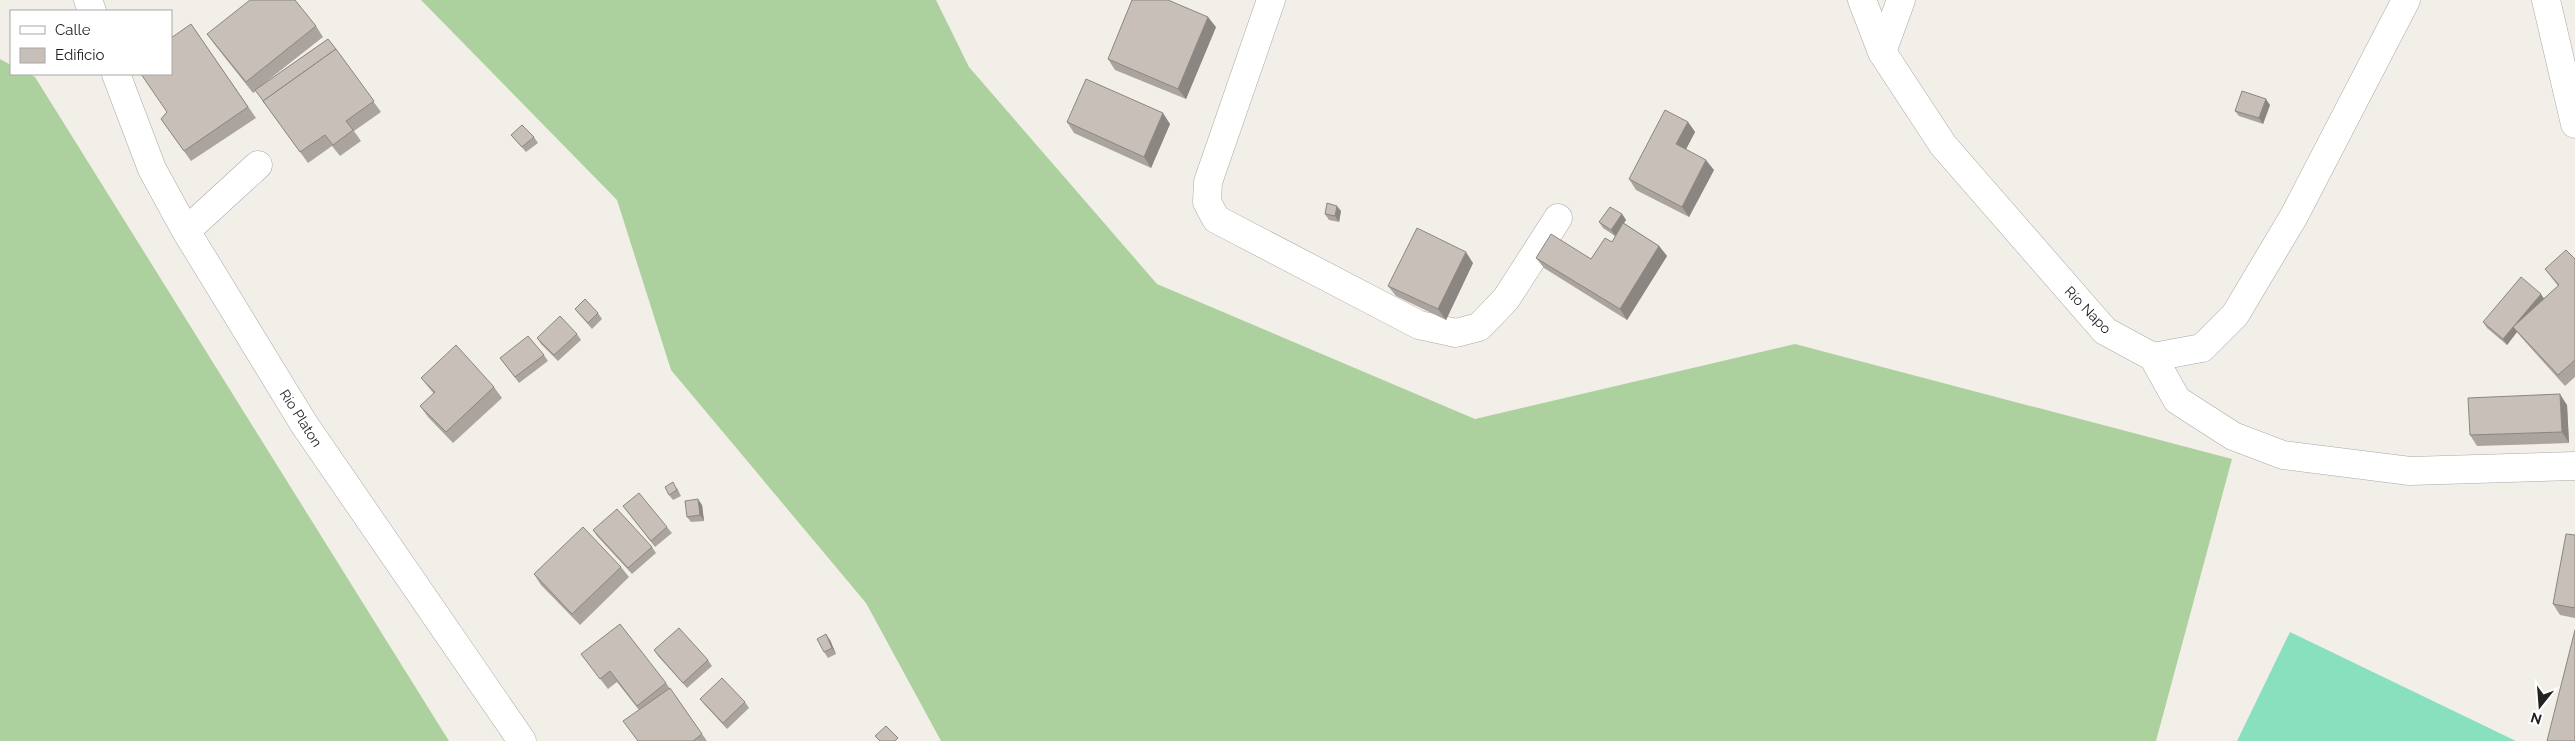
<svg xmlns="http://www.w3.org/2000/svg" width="2575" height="741" viewBox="0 0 2575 741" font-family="Raleway,sans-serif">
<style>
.forest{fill:#add19e}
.pitch{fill:#88e0be}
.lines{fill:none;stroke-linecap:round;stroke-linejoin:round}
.minor-casing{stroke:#a9a9a9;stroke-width:29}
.minor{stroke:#fff;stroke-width:28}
.wall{fill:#aba49e}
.shaded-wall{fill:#8b8681}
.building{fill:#c7bfb8;stroke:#8b8681}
.labels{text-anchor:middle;stroke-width:5;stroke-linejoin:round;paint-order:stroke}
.street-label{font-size:14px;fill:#222;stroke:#fff}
</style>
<rect width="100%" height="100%" fill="#f2efe9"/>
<g class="forest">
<path d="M 421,0 L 936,0 L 969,67 L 1157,284 L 1475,419 L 1795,344 L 2232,459 L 2156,741 L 941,741 L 866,603 L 671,370 L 617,200 Z"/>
<path d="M 0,59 L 11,65 L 11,74 L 29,74 L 35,77 L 449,741 L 0,741 Z"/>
</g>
<path class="pitch" d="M 2290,632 L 2516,741 L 2237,741 Z"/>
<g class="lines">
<defs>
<g id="minor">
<path d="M 88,0 L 92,11"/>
<path d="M 1271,0 L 1208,182 L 1207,202 L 1216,219 L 1419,325 L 1456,333 L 1479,327 L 1506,299 L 1558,218"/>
<path d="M 1862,0 L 1882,52 L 1943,145 L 2105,331 L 2153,357 L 2202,348 L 2235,315 L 2294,216 L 2406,0"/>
<path d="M 2546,0 L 2575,124"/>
<path d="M 1882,52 L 1901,0"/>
<path d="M 116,74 L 152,169 L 186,231 L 304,424 L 522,741"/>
<path d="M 186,231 L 258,165"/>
<path d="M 2153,357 L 2177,400 L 2233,436 L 2283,455 L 2410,471 L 2575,466"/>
</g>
</defs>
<use href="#minor" class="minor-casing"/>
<use href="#minor" class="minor"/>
</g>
<g class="wall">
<path d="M 191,24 L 256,118 L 191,161 L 161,119 L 167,112 L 171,74 Z"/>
<path d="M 316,26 L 323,37 L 262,85 L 328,39 L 381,112 L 354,131 L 361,141 L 340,156 L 332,146 L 308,163 L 256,91 L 253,93 L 215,45 L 207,34 Z"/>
<path d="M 1216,27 L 1186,99 L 1115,70 L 1108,59 Z"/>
<path d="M 2270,105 L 2263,124 L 2239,116 L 2235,111 Z"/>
<path d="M 1067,122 L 1170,124 L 1151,168 L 1074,133 Z"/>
<path d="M 1688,122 L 1695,132 L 1686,149 L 1714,170 L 1689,217 L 1636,190 L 1629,179 Z"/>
<path d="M 511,135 L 534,137 L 538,143 L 526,152 Z"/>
<path d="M 1341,211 L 1339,222 L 1329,220 L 1325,214 Z"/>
<path d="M 1622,214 L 1626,220 L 1624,223 L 1659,246 L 1667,256 L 1627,320 L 1544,268 L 1536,258 L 1591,259 L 1612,242 L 1621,227 L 1615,236 L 1603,228 L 1599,222 Z"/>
<path d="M 2575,259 L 2575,377 L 2565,386 L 2521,337 L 2517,332 L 2507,345 L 2487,328 L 2483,322 L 2544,298 L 2558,286 L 2545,269 Z"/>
<path d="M 1473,263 L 1446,320 L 1396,296 L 1388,286 Z"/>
<path d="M 575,309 L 598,313 L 602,319 L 592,329 L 579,314 Z"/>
<path d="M 577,334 L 581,340 L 558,361 L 541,344 L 537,338 Z"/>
<path d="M 544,355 L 548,361 L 519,383 L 500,358 Z"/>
<path d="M 421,378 L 494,387 L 502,398 L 453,443 L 428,417 L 420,406 L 434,394 Z"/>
<path d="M 2567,405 L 2569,443 L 2477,446 L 2470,435 Z"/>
<path d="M 677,488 L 681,496 L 673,500 L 669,495 Z"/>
<path d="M 702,505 L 704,521 L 691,522 L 687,517 Z"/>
<path d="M 623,506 L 667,527 L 672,533 L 655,547 Z"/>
<path d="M 593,530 L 652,547 L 656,553 L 632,574 L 597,536 Z"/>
<path d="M 2575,535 L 2575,618 L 2560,615 L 2553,604 Z"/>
<path d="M 621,567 L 629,577 L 580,625 L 541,585 L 534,574 Z"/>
<path d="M 830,640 L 836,654 L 828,658 L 824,652 Z"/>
<path d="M 654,650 L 708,660 L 712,666 L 687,688 L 658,656 Z"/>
<path d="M 581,654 L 666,683 L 707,741 L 638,741 L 639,710 L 617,682 L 608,689 Z"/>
<path d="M 700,699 L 745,702 L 749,708 L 727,729 L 704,704 Z"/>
</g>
<g class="shaded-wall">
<path d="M 1208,17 L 1216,27 L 1186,99 L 1178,89 Z"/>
<path d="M 2266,99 L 2270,105 L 2263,124 L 2259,118 Z"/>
<path d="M 1163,113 L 1170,124 L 1151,168 L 1144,157 Z"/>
<path d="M 1688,122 L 1695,132 L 1683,155 L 1676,144 Z"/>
<path d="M 1706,160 L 1714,170 L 1689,217 L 1682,207 Z"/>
<path d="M 1337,206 L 1341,211 L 1339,222 L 1335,216 Z"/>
<path d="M 1622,214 L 1626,220 L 1615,236 L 1611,230 Z"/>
<path d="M 1659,246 L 1667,256 L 1627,320 L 1620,309 Z"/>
<path d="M 1466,252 L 1473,263 L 1446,320 L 1438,309 Z"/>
<path d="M 2541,294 L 2545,300 L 2513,327 Z"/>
<path d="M 2513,327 L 2517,332 L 2507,345 L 2503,339 Z"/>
<path d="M 2560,394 L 2567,405 L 2569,443 L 2562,432 Z"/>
<path d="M 698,499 L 702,505 L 704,521 L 700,515 Z"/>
<path d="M 826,634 L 830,640 L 836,654 L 832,648 Z"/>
</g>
<g class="building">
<path d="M 250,0 L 295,0 L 316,26 L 246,82 L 207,34 Z"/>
<path d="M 1132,0 L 1168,0 L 1208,17 L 1178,89 L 1108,59 Z"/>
<path d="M 191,24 L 248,107 L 184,151 L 161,119 L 167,112 L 141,74 L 171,74 L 171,38 Z"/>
<path d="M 328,39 L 336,49 L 263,101 L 267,106 L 255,90 Z"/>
<path d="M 336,49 L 374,101 L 346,121 L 353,130 L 333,145 L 325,135 L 300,152 L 263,101 Z"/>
<path d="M 1086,79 L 1163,113 L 1144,157 L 1067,122 Z"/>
<path d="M 2242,91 L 2266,99 L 2259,118 L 2235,111 Z"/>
<path d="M 1665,110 L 1688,122 L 1676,144 L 1706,160 L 1682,207 L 1629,179 Z"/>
<path d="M 522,125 L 534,137 L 522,147 L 511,135 Z"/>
<path d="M 1327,203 L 1337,206 L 1335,216 L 1325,214 Z"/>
<path d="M 1610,207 L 1622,214 L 1611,230 L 1599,222 Z"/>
<path d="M 1623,223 L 1659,246 L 1620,309 L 1536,258 L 1551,234 L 1591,259 L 1605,238 L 1612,242 Z"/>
<path d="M 1417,228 L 1466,252 L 1438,309 L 1388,286 Z"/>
<path d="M 2566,250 L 2575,259 L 2575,360 L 2558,375 L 2513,327 L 2559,285 L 2545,269 Z"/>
<path d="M 2521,277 L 2541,294 L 2503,339 L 2483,322 Z"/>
<path d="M 585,299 L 598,313 L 588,323 L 575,309 Z"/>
<path d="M 560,316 L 577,334 L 554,355 L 537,338 Z"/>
<path d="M 528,336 L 544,355 L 515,377 L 500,358 Z"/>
<path d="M 456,345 L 494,387 L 446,432 L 420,406 L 435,392 L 421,378 Z"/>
<path d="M 2560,394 L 2562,432 L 2470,435 L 2468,398 Z"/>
<path d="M 673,482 L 677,490 L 669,495 L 665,487 Z"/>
<path d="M 639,493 L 667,527 L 651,541 L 623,506 Z"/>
<path d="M 698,499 L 700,515 L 687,517 L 685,501 Z"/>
<path d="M 617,509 L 652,547 L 628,568 L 593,530 Z"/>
<path d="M 583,527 L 621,567 L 572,614 L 534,574 Z"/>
<path d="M 2566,534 L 2575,535 L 2575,608 L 2553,604 Z"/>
<path d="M 620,624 L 666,683 L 637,706 L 610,671 L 600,679 L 581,654 Z"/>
<path d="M 679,628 L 708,660 L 683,683 L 654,650 Z"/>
<path d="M 2575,630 L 2575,741 L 2547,741 Z"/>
<path d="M 826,634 L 832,648 L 824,652 L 817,639 Z"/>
<path d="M 722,678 L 745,702 L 723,723 L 700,699 Z"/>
<path d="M 670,688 L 702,734 L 693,741 L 638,741 L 623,721 Z"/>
<path d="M 886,726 L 898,738 L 895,741 L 880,741 L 875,736 Z"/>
</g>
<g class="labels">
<g class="street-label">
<text transform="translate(2088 310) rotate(46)" y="5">Río Napo</text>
<text transform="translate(301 418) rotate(57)" y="5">Río Platon</text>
</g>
</g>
<rect x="10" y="10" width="162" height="65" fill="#ffffff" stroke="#a7a7a7"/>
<rect x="20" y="26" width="25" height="8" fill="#ffffff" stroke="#a7a7a7"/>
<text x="55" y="35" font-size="15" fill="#222222">Calle</text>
<rect x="20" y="48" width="25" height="15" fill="#c7bfb8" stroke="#a7a7a7"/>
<text x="55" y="60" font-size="15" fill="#222222">Edificio</text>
<g transform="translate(2540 706) rotate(197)" stroke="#ffffff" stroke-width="4" paint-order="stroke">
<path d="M0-4L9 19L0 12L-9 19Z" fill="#222222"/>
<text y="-8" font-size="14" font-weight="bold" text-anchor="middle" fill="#222222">N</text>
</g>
</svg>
